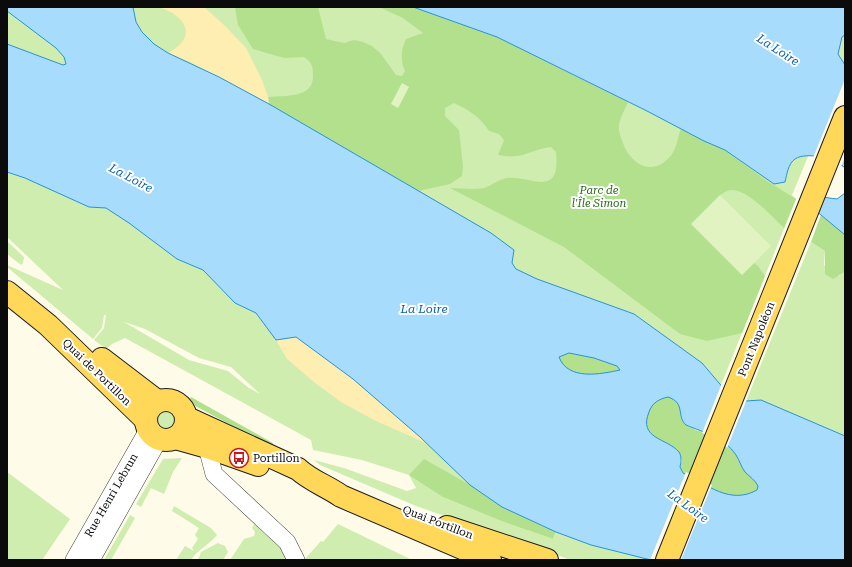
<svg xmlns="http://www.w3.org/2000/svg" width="852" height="567" viewBox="0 0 852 567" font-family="'Roboto Serif',serif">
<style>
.green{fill:#cfedaf;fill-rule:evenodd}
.forest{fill:#b2e08d}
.sand{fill:#ffeeb1}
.pitch{fill:#e2f3c2}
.water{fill:#a8dcfd;stroke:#2792db;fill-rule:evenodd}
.pier{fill:#fffbe9}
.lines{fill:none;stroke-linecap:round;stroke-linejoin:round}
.minor-casing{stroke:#3e3e3e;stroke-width:18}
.major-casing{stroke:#1c1c1c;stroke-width:24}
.minor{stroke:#fff;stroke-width:17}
.major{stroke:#ffd859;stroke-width:22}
.labels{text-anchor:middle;stroke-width:4;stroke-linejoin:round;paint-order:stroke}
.park-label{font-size:11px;font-style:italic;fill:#266916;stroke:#fff}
.street-label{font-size:11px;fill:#0b0b0b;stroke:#fff}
.poi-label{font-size:11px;fill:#0b0b0b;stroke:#fff;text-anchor:start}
.water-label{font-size:12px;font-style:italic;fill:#0962a9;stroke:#fff}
</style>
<rect width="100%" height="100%" fill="#fffbe9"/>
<g class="green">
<path d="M 7,7 L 413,7 L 419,10 L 845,7 L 845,68 L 792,195 L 796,199 L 721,385 L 702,363 L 634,314 L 572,292 L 714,387 L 638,556 L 647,558 L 647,560 L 571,560 L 416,506 L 320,465 L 314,460 L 344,468 L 407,491 L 416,488 L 409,475 L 362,460 L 313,450 L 311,440 L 125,338 L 112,344 L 106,349 L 94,340 L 104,328 L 106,315 L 104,315 L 102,328 L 93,339 L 7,267 L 7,265 L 63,290 L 7,237 ZM 528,53 L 649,92 L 684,129 ZM 124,322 L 145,329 L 199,358 L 231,367 L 260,394 L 249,388 L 228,371 L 189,360 ZM 443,497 L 556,533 L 553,539 L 501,521 Z"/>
<path d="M 7,241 L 24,257 L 23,263 L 21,265 L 7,254 Z"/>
<path d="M 811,242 L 825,251 L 824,265 L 839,276 L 845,272 L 845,436 L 798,418 L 845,560 L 696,560 L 746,401 Z"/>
<circle cx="167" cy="419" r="11"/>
<path d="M 182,458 L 173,472 L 164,494 L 151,488 L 141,507 L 136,504 L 163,459 Z"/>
<path d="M 7,472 L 70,519 L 42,560 L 7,560 Z"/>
<path d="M 174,506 L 211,528 L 217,535 C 209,545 198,549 191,560 L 176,560 L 185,546 L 194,551 L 192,548 L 198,539 L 195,535 L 199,528 L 172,511 Z"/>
<path d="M 130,515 L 135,518 L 111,560 L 104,560 Z"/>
<path d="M 258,518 L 296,560 L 230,560 L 244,539 L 254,536 L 255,532 L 252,528 Z"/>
<path d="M 338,524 L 406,557 L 412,560 L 304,560 L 321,541 L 323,542 Z"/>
<path d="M 218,543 L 225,546 L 228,552 L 223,560 L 198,560 L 201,552 Z"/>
</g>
<g class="forest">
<path d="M 235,7 L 318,7 L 326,39 L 344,43 L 354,40 L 363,42 L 372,46 L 381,54 L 396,75 L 402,76 L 405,71 C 400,61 401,49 406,39 L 423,33 L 403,18 L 379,7 L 413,7 L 497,37 L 628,102 C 625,109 620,118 619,125 C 618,132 622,140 624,146 C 634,168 656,176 672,154 C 677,147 678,136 681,128 L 704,141 L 725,150 L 767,181 L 796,199 L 784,228 C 773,218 748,189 731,190 C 728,190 723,193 720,195 L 742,275 L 754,263 L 758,266 L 765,276 L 742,333 L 707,341 L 680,334 L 564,247 L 450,188 C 460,188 474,190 484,188 C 491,186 499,179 507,178 C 530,175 561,200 556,152 L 551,147 C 528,150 525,160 498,155 L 504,140 L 499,134 L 489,131 C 480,117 469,110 454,103 L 445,108 L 445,116 L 459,130 L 463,167 L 462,176 L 450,184 L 418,191 L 269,104 L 268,97 C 285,95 314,99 313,75 C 313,67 312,62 304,57 L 284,58 L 253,49 L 238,25 Z"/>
<path d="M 821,215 L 845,235 L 845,272 L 833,279 L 825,274 L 825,251 L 811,242 Z"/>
<path d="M 569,353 L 594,358 L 618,366 L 620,370 C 601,374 568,381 559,357 Z"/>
<path d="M 191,397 L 273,443 L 271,447 L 188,402 Z"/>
<path d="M 668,397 C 685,402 677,414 685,424 C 693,432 715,433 725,442 C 737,453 744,470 756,481 L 758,486 L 757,490 C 730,505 708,485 683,473 L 680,467 L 682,460 C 680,457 678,452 675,450 C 663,437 638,437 649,411 C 653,403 659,399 668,397 Z"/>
<path d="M 424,459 L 470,485 L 502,507 L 556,532 L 553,539 L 501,521 L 443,497 L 409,475 Z"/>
</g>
<g class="sand">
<path d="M 158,7 L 204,7 L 224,25 L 246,48 L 262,80 L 268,97 L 269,104 L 190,62 L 168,53 C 199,37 186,15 158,7 Z"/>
<path d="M 296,337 L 353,379 L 428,444 L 374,420 L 341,402 L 315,383 L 287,359 L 276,340 Z"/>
</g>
<g class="pitch">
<path d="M 402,83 L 409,87 L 398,108 L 391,104 Z"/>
<path d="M 720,195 L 771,246 L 742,275 L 691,224 Z"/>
</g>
<g class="water">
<path d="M 7,7 L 133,7 L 136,22 L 142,32 L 154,44 L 168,53 L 219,77 L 269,104 L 491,233 L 514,250 L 512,263 L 516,269 L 537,279 L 634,314 L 702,363 L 725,390 L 746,401 L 761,400 L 845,436 L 845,560 L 651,560 L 591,545 L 556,532 L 502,507 L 470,485 L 420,437 L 353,379 L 296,337 L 276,340 L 256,313 L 235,303 L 203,270 L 177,259 L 129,223 L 106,208 L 89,207 L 25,178 L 7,172 L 7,44 L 63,65 L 66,64 L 64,57 L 56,48 L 7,11 ZM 569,353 L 594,358 L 617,366 L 620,370 C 601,374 568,381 559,357 ZM 668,397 C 686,403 676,416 686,425 C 705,433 724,437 736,455 C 740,461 741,467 745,472 C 750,477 755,480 758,486 L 757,490 C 730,505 708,485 683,473 L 680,467 C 681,462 682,457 679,452 C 667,438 638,439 649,412 C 652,403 659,399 668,397 Z"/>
<path d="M 413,7 L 845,7 L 845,35 L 842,37 L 838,54 L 845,65 L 845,168 C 836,159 807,151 795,159 C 788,164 787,174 785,182 L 774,184 L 725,150 L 704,141 L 647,111 L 497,37 Z"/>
<path d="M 845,193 L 845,235 L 815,210 L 822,197 L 837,199 Z"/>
</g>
<g class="pier">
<path d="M 845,79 L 845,157 L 841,167 L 832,161 L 813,158 Z"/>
<path d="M 722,383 L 726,389 L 747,399 L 727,448 L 723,443 L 702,433 Z"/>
<path d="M 686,472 L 712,485 L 681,560 L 650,560 Z"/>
</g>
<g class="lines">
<defs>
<g id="minor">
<path d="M 207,447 L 214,474 L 287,542 L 296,560"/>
<path d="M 74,560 L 148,430"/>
<path d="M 91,560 L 159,439"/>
</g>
<g id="major">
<path d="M 7,292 L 48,325 L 145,419"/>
<path d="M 102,359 L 157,401"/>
<circle cx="166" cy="420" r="20"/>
<path d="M 187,418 L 298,469 C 311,481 327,486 341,496 L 490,560"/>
<path d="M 175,438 L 207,447 L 258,465"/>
<path d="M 447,527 L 547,560"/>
<path d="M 667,560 L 845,117"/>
</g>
</defs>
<use href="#minor" class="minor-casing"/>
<use href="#major" class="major-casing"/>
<use href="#minor" class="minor"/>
<use href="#major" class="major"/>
</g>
<defs>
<symbol id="bus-ring" viewBox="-11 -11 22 22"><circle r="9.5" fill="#fff" stroke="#c9161d" stroke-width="1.5"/><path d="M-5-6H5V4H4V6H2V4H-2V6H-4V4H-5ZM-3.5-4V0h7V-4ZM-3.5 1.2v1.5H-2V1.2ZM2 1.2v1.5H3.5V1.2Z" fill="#c9161d"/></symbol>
</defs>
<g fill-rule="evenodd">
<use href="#bus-ring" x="228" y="447" width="22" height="22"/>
</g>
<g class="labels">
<g class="park-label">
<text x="599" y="194">Parc de<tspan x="599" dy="13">l'Île Simon</tspan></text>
</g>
<g class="street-label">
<text transform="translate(756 339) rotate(-68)" y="4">Pont Napoléon</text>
<text transform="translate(97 372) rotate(44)" y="4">Quai de Portillon</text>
<text transform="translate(111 495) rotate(-60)" y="4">Rue Henri Lebrun</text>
<text transform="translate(438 522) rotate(21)" y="4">Quai Portillon</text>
</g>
<g class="poi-label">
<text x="253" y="462">Portillon</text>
</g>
<g class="water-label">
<text transform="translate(778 50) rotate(33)" y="4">La Loire</text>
<text transform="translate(131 178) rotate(28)" y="4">La Loire</text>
<text x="424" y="313">La Loire</text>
<text transform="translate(688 506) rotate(36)" y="4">La Loire</text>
</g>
</g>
<rect width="852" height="567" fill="none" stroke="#0b0b0b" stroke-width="16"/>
</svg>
